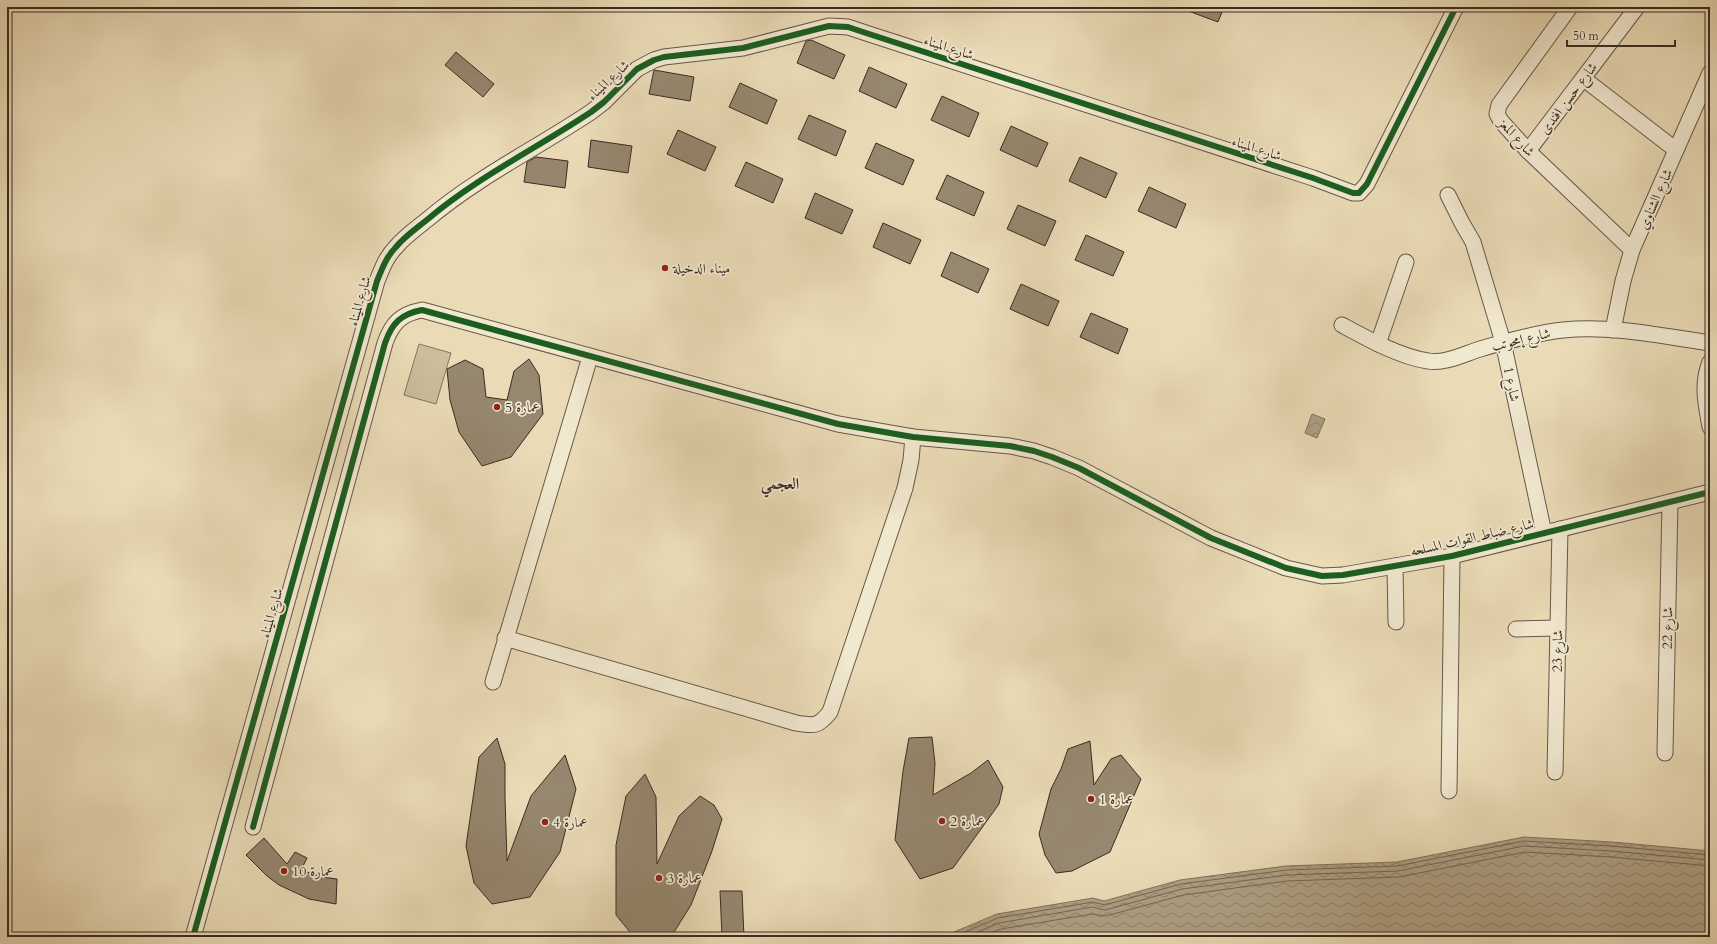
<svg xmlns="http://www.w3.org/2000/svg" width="1717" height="944" viewBox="0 0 1717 944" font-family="Cardo,Amiri,serif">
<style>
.green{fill:#ccbd9d;stroke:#837460}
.water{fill:url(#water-waves);stroke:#80725d}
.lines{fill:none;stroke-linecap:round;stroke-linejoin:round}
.shore{stroke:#746654;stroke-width:1}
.building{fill:#96876f;stroke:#3a2c23}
.minor-casing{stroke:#665848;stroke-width:17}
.minor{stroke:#f1e8d0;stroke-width:15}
.cycleway-casing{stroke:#f1e8d0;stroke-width:8}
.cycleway{stroke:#1b5e20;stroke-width:6}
.poi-dot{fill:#8f2418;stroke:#f1e8d0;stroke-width:1.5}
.labels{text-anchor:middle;stroke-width:3.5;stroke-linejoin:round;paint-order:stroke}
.street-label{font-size:14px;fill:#3a2c23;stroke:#f1e8d0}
.poi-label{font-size:14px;fill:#3a2c23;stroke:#f1e8d0;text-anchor:start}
.quarter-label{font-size:16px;font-weight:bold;fill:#3a2c23;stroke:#f1e8d0}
</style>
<defs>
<pattern id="water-waves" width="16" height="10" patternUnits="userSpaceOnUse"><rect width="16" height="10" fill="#aea084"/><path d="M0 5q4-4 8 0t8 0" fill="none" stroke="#8f836c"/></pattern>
</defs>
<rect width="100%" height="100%" fill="#eadbb6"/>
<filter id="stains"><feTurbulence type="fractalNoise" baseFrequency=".005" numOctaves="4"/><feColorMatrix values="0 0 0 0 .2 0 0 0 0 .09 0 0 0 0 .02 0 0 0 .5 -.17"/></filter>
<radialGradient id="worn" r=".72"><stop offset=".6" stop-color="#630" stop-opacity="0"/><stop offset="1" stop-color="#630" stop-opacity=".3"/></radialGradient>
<path class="green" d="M 419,344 L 451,353 L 436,404 L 404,395 Z"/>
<g class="water">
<path d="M 1312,414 L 1325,419 L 1317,438 L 1305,433 Z"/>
<path d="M 1524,837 L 1612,842 L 1710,851 L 1710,937 L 942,937 L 997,914 L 1093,898 L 1104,901 L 1180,880 L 1286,866 L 1397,862 Z"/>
</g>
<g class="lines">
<g class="shore">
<path d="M 953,937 L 998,918 L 1093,902 L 1105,905 L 1181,884 L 1287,870 L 1397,866 L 1524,841 L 1611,846 L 1710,855"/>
<path d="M 966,937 L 999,923 L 1092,907 L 1105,910 L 1182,889 L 1287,875 L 1398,871 L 1524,846 L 1611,851 L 1710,860"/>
<path d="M 981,937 L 1001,929 L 1092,914 L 1106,916 L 1183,895 L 1287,881 L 1399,877 L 1525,852 L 1611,857 L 1710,866"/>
</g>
</g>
<g class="building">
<path d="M 1181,7 L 1224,7 L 1218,22 L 1180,8 Z"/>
<path d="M 811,40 L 845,55 L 834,79 L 797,63 L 806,41 Z"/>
<path d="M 456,52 L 494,84 L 483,97 L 445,65 Z"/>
<path d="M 869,67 L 907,84 L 896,108 L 859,91 Z"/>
<path d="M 654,70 L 694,77 L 690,101 L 649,94 Z"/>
<path d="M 740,83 L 777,100 L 767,124 L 729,107 Z"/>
<path d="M 942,96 L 979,113 L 969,137 L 931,120 Z"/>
<path d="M 809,115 L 846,131 L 836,156 L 798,139 Z"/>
<path d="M 1011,126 L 1048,143 L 1037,167 L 1000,150 Z"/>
<path d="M 678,130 L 716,147 L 705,171 L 667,154 Z"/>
<path d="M 591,140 L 632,146 L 628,173 L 588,167 Z"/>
<path d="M 876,143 L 914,160 L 903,185 L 865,168 Z"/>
<path d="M 536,157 L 568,161 L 565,188 L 524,182 L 527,162 Z"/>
<path d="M 1080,157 L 1117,173 L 1106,198 L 1069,181 Z"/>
<path d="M 746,162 L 783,179 L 773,203 L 735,186 Z"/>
<path d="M 947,175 L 984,192 L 974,216 L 936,199 Z"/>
<path d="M 1149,187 L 1186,204 L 1176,228 L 1138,211 Z"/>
<path d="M 815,193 L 853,210 L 842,234 L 805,218 Z"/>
<path d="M 1018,205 L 1056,221 L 1045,246 L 1007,229 Z"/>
<path d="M 883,223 L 921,240 L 910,264 L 873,247 Z"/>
<path d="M 1086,235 L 1124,252 L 1113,276 L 1075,260 Z"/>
<path d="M 951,252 L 989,269 L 978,293 L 941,276 Z"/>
<path d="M 1021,284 L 1059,301 L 1048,326 L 1010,309 Z"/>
<path d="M 1091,313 L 1128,329 L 1118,354 L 1080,337 Z"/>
<path d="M 529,359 L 539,375 L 543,414 L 511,457 L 482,466 L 459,432 L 450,400 L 447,369 L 465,360 L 483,369 L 486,397 L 507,400 L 514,371 Z"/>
<path d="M 932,737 L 935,763 L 933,795 L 971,773 L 988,760 L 1003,787 L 999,804 L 953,868 L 920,879 L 895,840 L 903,771 L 909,738 Z"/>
<path d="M 497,738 L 505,764 L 505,798 L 507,861 L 531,796 L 565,755 L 576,789 L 560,852 L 530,897 L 492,904 L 474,883 L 466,846 L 479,757 Z"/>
<path d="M 1090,741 L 1094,785 L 1111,759 L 1121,755 L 1141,779 L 1110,852 L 1072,871 L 1056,873 L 1045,855 L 1039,834 L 1051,789 L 1061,769 L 1068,749 Z"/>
<path d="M 645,774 L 656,797 L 657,864 L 679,816 L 700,796 L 714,805 L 722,819 L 712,851 L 691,905 L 671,937 L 634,937 L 616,915 L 616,845 L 626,796 Z"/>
<path d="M 264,838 L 287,864 L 295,852 L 307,858 L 301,870 L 322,877 L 337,879 L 336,904 L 309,899 L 279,885 L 267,876 L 246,855 Z"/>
<path d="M 720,891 L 742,891 L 744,937 L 722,937 Z"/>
</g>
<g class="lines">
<defs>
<g id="minor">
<path d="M 1570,7 L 1499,105 L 1497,114 L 1501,121 L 1528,151 L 1632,250"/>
<path d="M 1584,79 L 1676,150"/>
<path d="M 1528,151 L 1637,7"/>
<path d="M 1448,195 L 1462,223 L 1473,242 L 1503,342 L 1544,533"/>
<path d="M 1342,325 C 1366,338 1400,357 1428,361 C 1445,364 1464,354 1480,349 C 1507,341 1535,333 1563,330 C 1612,325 1662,336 1710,343"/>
<path d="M 1613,330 L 1623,281 L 1632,250 L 1710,73"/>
<path d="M 1378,344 L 1406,262"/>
<path d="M 1710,362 C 1701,384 1706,405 1710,427"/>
<path d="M 1395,566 L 1396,622"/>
<path d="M 1516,629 L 1558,628"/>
<path d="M 505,638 L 796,723 C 814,726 818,727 830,712 L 905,488 L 911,460 L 913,437"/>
<path d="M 493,682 L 590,357"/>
<path d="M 1665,753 L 1670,502"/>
<path d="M 1555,772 L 1560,529"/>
<path d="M 1449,791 L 1452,556"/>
<path d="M 253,827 L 385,343 C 392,323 401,314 422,310 L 838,424 L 913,437 L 1010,446 L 1034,451 L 1052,457 L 1079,468 L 1211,538 L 1286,568 L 1322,576 L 1343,575 L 1452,556 L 1710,492"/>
<path d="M 193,937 L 377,281 C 382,269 386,257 396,247 C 405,236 417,228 428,219 C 478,177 537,148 591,112 L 604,102 L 637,69 L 654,60 L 664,57 L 743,48 L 829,26 L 848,27 L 866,33 L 1313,178 L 1353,193 L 1359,193 L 1367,184 L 1456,7"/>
</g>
</defs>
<use href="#minor" class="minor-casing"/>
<use href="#minor" class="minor"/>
<defs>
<g id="cycleway">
<path d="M 253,827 L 385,343 C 392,323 401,314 422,310 L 838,424 L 913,437 L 1010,446 L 1034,451 L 1052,457 L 1079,468 L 1211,538 L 1286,568 L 1322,576 L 1343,575 L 1452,556 L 1710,492"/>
<path d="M 193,937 L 377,281 C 382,269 386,257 396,247 C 405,236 417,228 428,219 C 478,177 537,148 591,112 L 604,102 L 637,69 L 654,60 L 664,57 L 743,48 L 829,26 L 848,27 L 866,33 L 1313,178 L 1353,193 L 1359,193 L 1367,184 L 1456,7"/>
</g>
</defs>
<use href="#cycleway" class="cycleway-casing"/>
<use href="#cycleway" class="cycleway"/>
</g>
<g class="poi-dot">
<circle cx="665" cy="268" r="4"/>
<circle cx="497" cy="407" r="4"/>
<circle cx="1091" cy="799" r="4"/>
<circle cx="942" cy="821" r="4"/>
<circle cx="545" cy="822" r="4"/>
<circle cx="284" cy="871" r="4"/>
<circle cx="659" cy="878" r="4"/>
</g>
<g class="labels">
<g class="street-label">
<text transform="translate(949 47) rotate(18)" y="5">شارع الميناء</text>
<text transform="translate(608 80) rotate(-43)" y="5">شارع الميناء</text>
<text transform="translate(1568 98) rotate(-53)" y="5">شارع حسن افندى</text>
<text transform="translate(1517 137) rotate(48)" y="5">شارع المعز</text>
<text transform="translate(1257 148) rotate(18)" y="5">شارع الميناء</text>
<text transform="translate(1655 199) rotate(-66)" y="5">شارع الشناوي</text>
<text transform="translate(359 301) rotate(-74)" y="5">شارع الميناء</text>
<text transform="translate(1521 339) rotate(-13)" y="5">شارع إمحوتب</text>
<text transform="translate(1512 384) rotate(78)" y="5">شارع 1</text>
<text transform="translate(1472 537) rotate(-13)" y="5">شارع ضباط القوات المسلحه</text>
<text transform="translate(271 613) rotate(-74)" y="5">شارع الميناء</text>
<text transform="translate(1667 628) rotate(-89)" y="5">شارع 22</text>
<text transform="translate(1557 651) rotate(-89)" y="5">شارع 23</text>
</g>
<g class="poi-label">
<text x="673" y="273">ميناء الدخيلة</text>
<text x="505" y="412">عمارة 5</text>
<text x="1099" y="804">عمارة 1</text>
<text x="950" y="826">عمارة 2</text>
<text x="553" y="827">عمارة 4</text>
<text x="292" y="876">عمارة 10</text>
<text x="667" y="883">عمارة 3</text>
</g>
<g class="quarter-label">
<text x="780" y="489">العجمي</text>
</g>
</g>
<rect width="1717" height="944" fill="none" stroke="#eadbb6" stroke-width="24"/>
<rect x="8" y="8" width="1701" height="928" fill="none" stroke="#3a2c23" stroke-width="2"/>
<rect x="12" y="12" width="1693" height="920" fill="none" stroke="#3a2c23"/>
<path d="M1567 40v6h108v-6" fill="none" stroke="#3a2c23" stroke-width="2"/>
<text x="1573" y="40" font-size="12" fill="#3a2c23" stroke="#f1e8d0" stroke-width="3" paint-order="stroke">50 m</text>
<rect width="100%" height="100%" filter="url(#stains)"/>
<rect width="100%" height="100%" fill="url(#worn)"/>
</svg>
